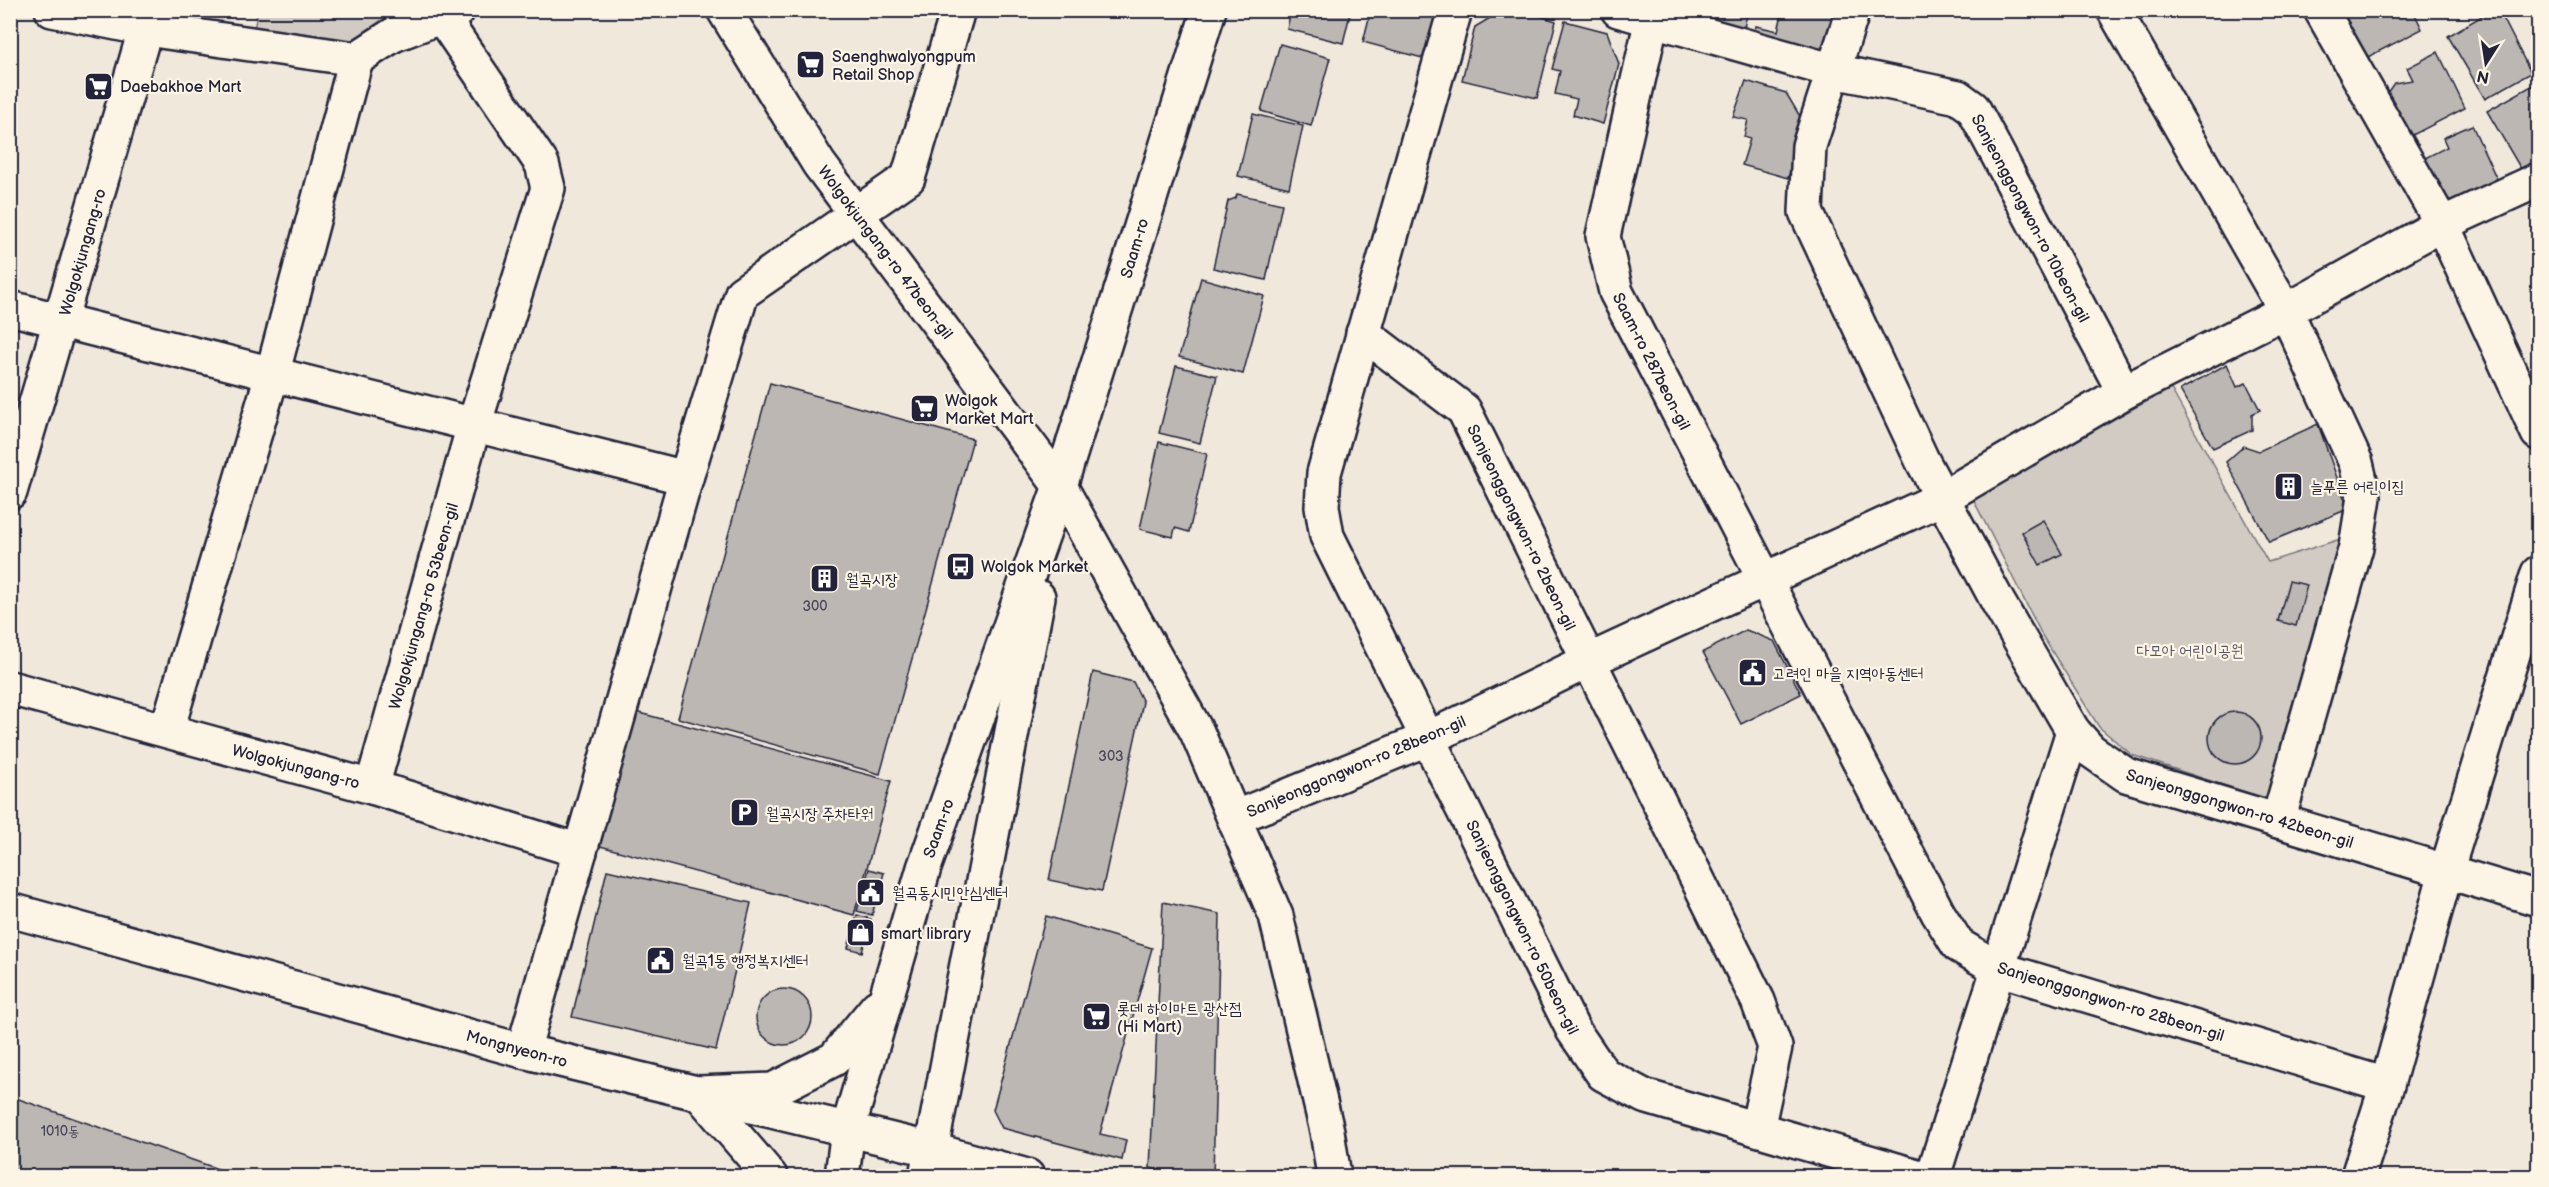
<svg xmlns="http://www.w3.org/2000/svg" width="2549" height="1187" viewBox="0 0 2549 1187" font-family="'Balsamiq Sans','Poor Story',sans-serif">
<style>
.green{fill:#d1cbc3;stroke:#7a767f;stroke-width:1.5}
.building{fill:#bcb7b3;stroke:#22223b;stroke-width:1.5}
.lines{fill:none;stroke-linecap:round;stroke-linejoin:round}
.street-casing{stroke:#22223b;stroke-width:38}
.secondary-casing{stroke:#22223b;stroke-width:38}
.primary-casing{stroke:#22223b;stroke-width:38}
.street{stroke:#fcf5e5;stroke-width:33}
.secondary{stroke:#fcf5e5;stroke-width:33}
.primary{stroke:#fcf5e5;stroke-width:33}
.labels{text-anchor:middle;stroke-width:4.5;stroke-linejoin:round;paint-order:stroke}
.number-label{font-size:14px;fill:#484759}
.poi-label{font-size:16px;fill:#22223b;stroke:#fcf5e5;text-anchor:start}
.street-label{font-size:16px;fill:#22223b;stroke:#fcf5e5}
.park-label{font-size:16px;fill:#575564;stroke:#fcf5e5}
</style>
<rect width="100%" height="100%" fill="#efe8db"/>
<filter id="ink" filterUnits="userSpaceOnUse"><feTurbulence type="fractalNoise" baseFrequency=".0167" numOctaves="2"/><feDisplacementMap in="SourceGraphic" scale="12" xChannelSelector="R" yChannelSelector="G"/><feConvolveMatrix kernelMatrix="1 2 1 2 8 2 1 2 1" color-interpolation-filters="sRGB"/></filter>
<g filter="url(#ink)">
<g class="green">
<path d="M 258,11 L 427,11 L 352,48 L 253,32 Z"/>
<path d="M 2171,389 L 2268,562 L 2344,538 L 2269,800 L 2132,755 L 2099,727 L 2043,637 L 1970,493 Z"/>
</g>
<g class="building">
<path d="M 1291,10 L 1351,10 L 1343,43 L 1287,29 Z"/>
<path d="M 1371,10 L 1444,10 L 1430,60 L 1363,42 Z"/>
<path d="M 1503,10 L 1520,10 L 1556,21 L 1537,98 L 1462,80 L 1475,27 Z"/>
<path d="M 1679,10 L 1748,10 L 1742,37 Z"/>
<path d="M 1783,10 L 1840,10 L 1830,46 L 1797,56 L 1752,44 L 1756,26 L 1778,31 Z"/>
<path d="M 2357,10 L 2413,10 L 2422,29 L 2364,59 L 2342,18 Z"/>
<path d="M 2492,10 L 2499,10 L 2531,73 L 2485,99 L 2448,36 Z"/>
<path d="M 1565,21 L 1607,32 L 1619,64 L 1603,124 L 1573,115 L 1577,99 L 1555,94 L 1560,71 L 1552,69 Z"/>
<path d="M 1280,44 L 1330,58 L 1311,126 L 1261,111 Z"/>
<path d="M 2438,52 L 2465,108 L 2405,139 L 2387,93 L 2394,83 L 2413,80 L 2407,68 Z"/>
<path d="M 1746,81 L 1786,93 L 1804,123 L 1788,178 L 1742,165 L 1750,139 L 1744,137 L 1748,120 L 1733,117 Z"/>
<path d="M 2535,84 L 2538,91 L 2538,168 L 2525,176 L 2487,111 Z"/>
<path d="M 1253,114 L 1303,126 L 1289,188 L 1238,176 Z"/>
<path d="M 2472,125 L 2500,186 L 2456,207 L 2435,199 L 2421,160 L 2447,147 L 2443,138 Z"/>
<path d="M 1237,194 L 1282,204 L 1266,280 L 1213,268 L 1228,201 L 1236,198 Z"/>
<path d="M 1201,278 L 1264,296 L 1243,374 L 1179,357 Z"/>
<path d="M 2227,364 L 2237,387 L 2246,383 L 2260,410 L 2252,414 L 2252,430 L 2213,448 L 2180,390 Z"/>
<path d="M 1176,366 L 1217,376 L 1200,443 L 1159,433 Z"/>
<path d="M 770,383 L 973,439 L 880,774 L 678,718 Z"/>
<path d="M 2318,424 L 2348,509 L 2269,542 L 2226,462 L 2244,446 L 2259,451 Z"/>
<path d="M 1159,442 L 1207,454 L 1189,532 L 1175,528 L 1173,537 L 1140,529 Z"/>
<path d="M 2043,520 L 2062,554 L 2040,565 L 2022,532 Z"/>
<path d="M 2289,581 L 2307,585 L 2296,626 L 2278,621 Z"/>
<path d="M 1746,630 L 1774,641 L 1801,694 L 1741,724 L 1703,652 Z"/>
<path d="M 1093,672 L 1133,682 L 1143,702 L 1102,891 L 1049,880 Z"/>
<circle cx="2235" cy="738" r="26"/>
<path d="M 636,712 L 891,781 L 854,915 L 600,846 Z"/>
<path d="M 869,869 L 884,873 L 872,915 L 857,911 Z"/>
<path d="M 607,870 L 751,903 L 716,1050 L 572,1017 Z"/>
<path d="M 1163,902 L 1220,914 L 1213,1176 L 1182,1176 L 1150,1168 Z"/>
<path d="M 857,915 L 871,919 L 862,952 L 848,948 Z"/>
<path d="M 1046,916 L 1152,948 L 1100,1134 L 1126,1140 L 1122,1160 L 1002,1128 L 993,1110 Z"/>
<circle cx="784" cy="1017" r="28"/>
<path d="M 10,1096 L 238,1176 L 10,1176 Z"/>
</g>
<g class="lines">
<defs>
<g id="street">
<path d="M 52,10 L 146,29 L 356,59 L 393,35 L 458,10"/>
<path d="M 724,10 L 819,164 L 1060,486 L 1197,732 L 1276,916 L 1327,1131 L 1334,1176"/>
<path d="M 1455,10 L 1324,473 L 1322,507 L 1327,536 L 1573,1030 L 1603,1074 L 1644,1096 L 1917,1176"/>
<path d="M 1618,10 L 1834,71 L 1958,97 L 1973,108 L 2124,392"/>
<path d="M 1654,10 L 1603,236 L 1616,292 L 1938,913 L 1958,945 L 1999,969 L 2387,1085"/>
<path d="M 1853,10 L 1809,146 L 1806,212 L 1922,460 L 1998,602 L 2073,731 L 2090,750 L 2126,775 L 2538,899"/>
<path d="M 2114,10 L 2286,311 L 2356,463 L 2364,497 L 2356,547 L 2278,821"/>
<path d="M 2321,10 L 2442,224 L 2538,433"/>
<path d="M 10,308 L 686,478"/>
<path d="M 1363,333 L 1464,410 L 1758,1001 L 1775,1047 L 1757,1129"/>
<path d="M 10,492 L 151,10"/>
<path d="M 10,688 L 372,787 L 580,851"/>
<path d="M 167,730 L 272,375 L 356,59"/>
<path d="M 372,787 L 474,425 L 548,188 L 542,164 L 442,17"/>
<path d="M 1234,818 L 1429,738 L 1588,661 L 1942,498 L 2124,392 L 2286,311 L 2442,224 L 2538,180"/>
<path d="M 523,1051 L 686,478 L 742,293 L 908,178 L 958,10"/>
<path d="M 1933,1176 L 2073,731"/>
<path d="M 2358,1176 L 2387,1085 L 2446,872 L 2538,573"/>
</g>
<path id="secondary" d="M 10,910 L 523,1051 L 929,1149 L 1027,1176"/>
<g id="primary">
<path d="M 699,1093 L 773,1090 L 834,1059 L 877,1007"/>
<path d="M 699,1093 L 770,1176"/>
<path d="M 842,1176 L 848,1129 L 924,868 L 1060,486 L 1209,10"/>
<path d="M 926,1176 L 1038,597"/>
</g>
</defs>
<use href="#street" class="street-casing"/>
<use href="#secondary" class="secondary-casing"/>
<use href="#primary" class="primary-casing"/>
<use href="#street" class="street"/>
<use href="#secondary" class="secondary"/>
<use href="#primary" class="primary"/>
</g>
</g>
<defs>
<symbol id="supermarket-square" viewBox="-11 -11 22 22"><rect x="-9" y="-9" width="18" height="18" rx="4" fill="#22223b" stroke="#fcf5e5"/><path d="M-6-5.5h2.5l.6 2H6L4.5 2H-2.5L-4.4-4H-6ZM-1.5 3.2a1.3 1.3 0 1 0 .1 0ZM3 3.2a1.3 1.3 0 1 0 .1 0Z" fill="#fff"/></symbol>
<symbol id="building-square" viewBox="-11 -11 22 22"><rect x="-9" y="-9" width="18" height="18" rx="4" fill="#22223b" stroke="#fcf5e5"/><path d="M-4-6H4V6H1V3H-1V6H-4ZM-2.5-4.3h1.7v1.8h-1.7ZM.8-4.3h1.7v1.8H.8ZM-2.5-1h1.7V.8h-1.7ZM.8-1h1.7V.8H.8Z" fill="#fff"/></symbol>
<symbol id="bus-square" viewBox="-11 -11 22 22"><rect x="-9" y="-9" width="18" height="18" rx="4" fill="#22223b" stroke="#fcf5e5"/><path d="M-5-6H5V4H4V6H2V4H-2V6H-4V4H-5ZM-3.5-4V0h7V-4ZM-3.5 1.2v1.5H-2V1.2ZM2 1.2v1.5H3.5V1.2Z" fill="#fff"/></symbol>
<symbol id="civic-square" viewBox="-11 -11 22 22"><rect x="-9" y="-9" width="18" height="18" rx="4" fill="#22223b" stroke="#fcf5e5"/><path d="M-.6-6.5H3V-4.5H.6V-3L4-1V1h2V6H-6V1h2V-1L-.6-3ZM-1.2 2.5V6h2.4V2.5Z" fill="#fff"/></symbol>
<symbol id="parking-square" viewBox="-11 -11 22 22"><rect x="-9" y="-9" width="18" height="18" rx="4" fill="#22223b" stroke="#fcf5e5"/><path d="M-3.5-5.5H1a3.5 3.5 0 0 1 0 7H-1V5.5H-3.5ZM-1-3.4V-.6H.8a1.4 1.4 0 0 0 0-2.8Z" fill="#fff"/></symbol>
<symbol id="shop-square" viewBox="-11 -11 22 22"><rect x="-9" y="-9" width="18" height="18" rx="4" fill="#22223b" stroke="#fcf5e5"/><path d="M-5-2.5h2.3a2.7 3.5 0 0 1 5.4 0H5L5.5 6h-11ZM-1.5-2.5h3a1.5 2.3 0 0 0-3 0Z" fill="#fff"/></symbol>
</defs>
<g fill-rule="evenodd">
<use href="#supermarket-square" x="794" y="48" width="33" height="33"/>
<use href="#supermarket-square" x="82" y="70" width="33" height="33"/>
<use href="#supermarket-square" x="908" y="392" width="33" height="33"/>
<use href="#building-square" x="2272" y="470" width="33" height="33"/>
<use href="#bus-square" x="944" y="550" width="33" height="33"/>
<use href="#building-square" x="808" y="562" width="33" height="33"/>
<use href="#civic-square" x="1736" y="656" width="33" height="33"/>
<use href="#parking-square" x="728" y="796" width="33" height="33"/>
<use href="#civic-square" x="854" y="876" width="33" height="33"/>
<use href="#shop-square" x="844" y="916" width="33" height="33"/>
<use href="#civic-square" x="644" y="944" width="33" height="33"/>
<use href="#supermarket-square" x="1080" y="1000" width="33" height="33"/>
</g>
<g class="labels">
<g class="number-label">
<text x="815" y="611">300</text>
<text x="1111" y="761">303</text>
<text x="60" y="1136">1010동</text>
</g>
<g class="poi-label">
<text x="832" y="62">Saenghwalyongpum<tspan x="832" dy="18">Retail Shop</tspan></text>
<text x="120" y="92">Daebakhoe Mart</text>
<text x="945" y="406">Wolgok<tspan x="945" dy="18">Market Mart</tspan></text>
<text x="2310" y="492">늘푸른 어린이집</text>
<text x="981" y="572">Wolgok Market</text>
<text x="846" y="585">월곡시장</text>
<text x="1773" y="679">고려인 마을 지역아동센터</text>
<text x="766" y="819">월곡시장 주차타워</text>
<text x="892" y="898">월곡동시민안심센터</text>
<text x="881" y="939">smart library</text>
<text x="682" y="966">월곡1동 행정복지센터</text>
<text x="1117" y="1014">롯데 하이마트 광산점<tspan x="1117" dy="18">(Hi Mart)</tspan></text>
</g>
<g class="street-label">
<text transform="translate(2031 218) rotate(62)" y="6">Sanjeonggongwon-ro 10beon-gil</text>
<text transform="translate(1134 248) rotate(-73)" y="6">Saam-ro</text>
<text transform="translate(82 252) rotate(-74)" y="6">Wolgokjungang-ro</text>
<text transform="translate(886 252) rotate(53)" y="6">Wolgokjungang-ro 47beon-gil</text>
<text transform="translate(1652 361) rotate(63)" y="6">Saam-ro 287beon-gil</text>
<text transform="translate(1522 527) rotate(64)" y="6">Sanjeonggongwon-ro 2beon-gil</text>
<text transform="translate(423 606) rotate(-74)" y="6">Wolgokjungang-ro 53beon-gil</text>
<text transform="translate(296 766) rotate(15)" y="6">Wolgokjungang-ro</text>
<text transform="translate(1356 766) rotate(-23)" y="6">Sanjeonggongwon-ro 28beon-gil</text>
<text transform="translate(2240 808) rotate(17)" y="6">Sanjeonggongwon-ro 42beon-gil</text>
<text transform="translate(938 828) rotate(-70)" y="6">Saam-ro</text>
<text transform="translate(1523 927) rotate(64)" y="6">Sanjeonggongwon-ro 50beon-gil</text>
<text transform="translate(2111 1001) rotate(17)" y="6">Sanjeonggongwon-ro 28beon-gil</text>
<text transform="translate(517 1048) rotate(15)" y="6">Mongnyeon-ro</text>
</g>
<g class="park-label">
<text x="2190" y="656">다모아 어린이공원</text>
</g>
</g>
<rect width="2549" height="1187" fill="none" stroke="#fcf5e5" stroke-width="36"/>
<rect x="18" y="18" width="2513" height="1151" fill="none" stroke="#22223b" stroke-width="2" filter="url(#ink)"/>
<g transform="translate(2486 63) rotate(192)" stroke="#fcf5e5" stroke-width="4.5" paint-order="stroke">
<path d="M0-4.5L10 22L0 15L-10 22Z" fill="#22223b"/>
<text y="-9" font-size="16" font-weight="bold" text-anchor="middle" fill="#22223b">N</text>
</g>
</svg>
